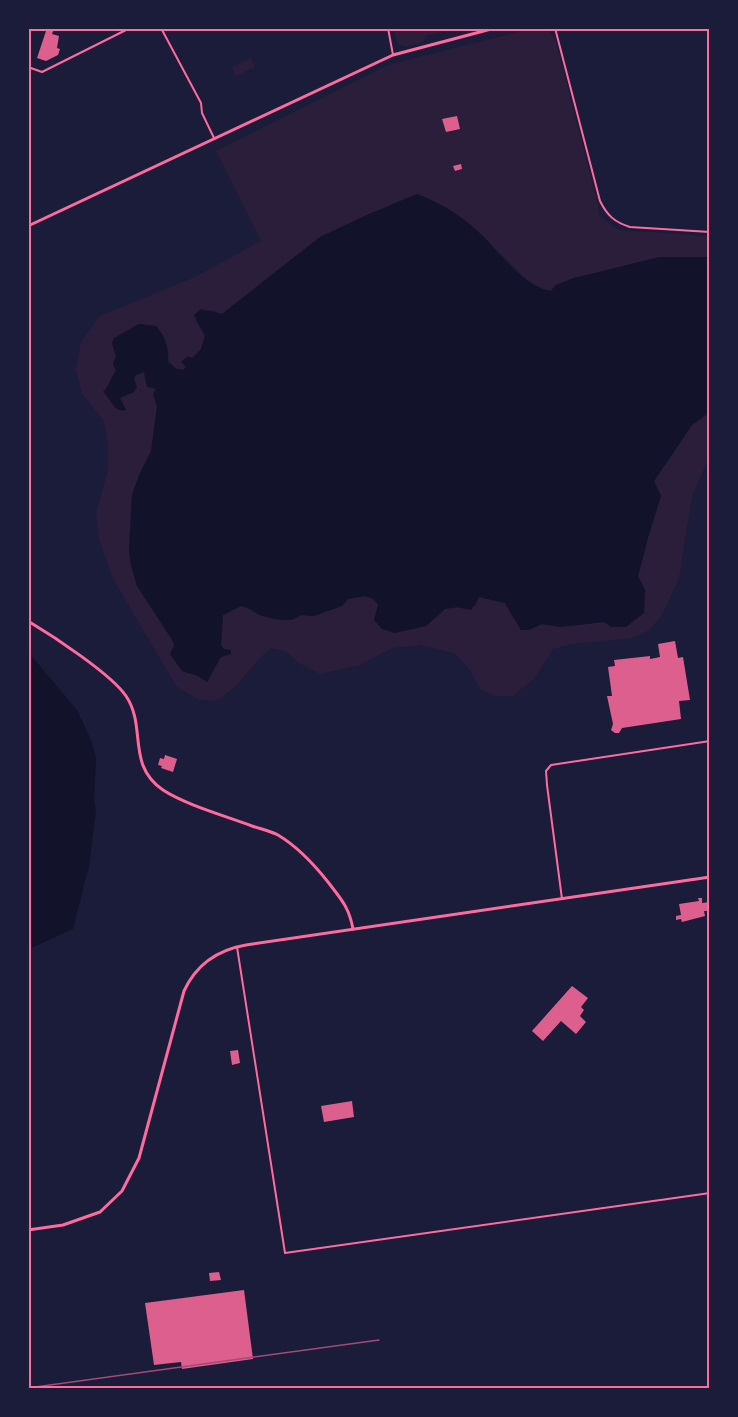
<svg xmlns="http://www.w3.org/2000/svg" width="738" height="1417" viewBox="0 0 738 1417" font-family="'Fira Sans Condensed',sans-serif">
<style>
.green{fill:#2a1e3b}
.water{fill:#12122b}
.building{fill:#dd5f8e}
.lines{fill:none;stroke-linecap:round;stroke-linejoin:round}
.minor{stroke:#ff6b9d;stroke-width:2}
.tertiary{stroke:#ff6b9d;stroke-width:3}
.rail{stroke:#a44b75;stroke-width:1.5}
.neatline{fill:none;stroke:#ff6b9d;stroke-width:2}
</style>
<rect width="100%" height="100%" fill="#1b1b3a"/>
<g class="green">
<path d="M 393,29 L 393,28 L 455,29 L 426,36 L 423,42 L 405,47 L 398,44 Z"/>
<path d="M 530,29 L 547,29 L 555,39 L 597,200 L 599,215 L 619,230 L 709,236 L 709,257 L 660,257 L 574,278 L 556,285 L 551,291 C 528,287 517,267 500,254 C 473,233 444,214 417,194 L 367,215 L 320,237 L 222,314 L 211,310 L 195,320 L 205,336 L 201,349 L 183,370 C 164,367 161,342 156,326 L 139,324 L 112,344 L 116,356 L 113,364 L 116,370 C 106,386 106,393 116,409 L 120,398 L 135,384 L 134,379 L 136,375 L 144,372 L 156,389 L 157,407 L 151,451 L 140,473 L 132,495 L 129,549 L 131,565 L 137,586 L 173,641 L 182,671 L 198,676 L 207,682 L 224,649 L 221,645 L 223,615 L 241,606 C 259,611 269,622 289,620 C 294,620 298,616 302,615 C 307,615 311,617 316,615 C 335,609 362,583 378,605 L 376,613 L 394,633 L 426,626 L 445,609 L 476,606 L 479,597 L 505,603 L 512,617 L 529,630 L 539,624 L 548,624 L 560,627 L 604,622 L 645,590 L 638,576 L 648,538 L 654,481 L 692,425 L 709,413 L 709,457 L 692,496 L 679,578 L 662,615 L 649,630 L 632,638 L 572,644 L 553,649 L 534,679 L 513,696 L 496,696 L 481,690 L 469,669 L 454,653 L 421,645 L 392,648 L 360,665 L 320,674 L 299,663 L 285,651 L 271,648 L 257,661 L 238,684 L 221,698 L 212,701 L 198,699 L 177,687 L 113,579 L 99,539 L 96,513 L 108,471 L 108,446 L 104,421 L 82,394 L 76,369 L 81,342 L 100,316 L 195,277 L 261,241 L 216,151 L 388,65 Z"/>
<path d="M 251,58 L 255,67 L 236,76 L 232,67 Z"/>
</g>
<g class="water">
<path d="M 417,194 C 440,203 454,211 473,227 C 498,247 518,285 551,291 L 556,285 L 574,278 L 660,257 L 709,257 L 709,413 L 692,425 L 654,481 L 661,496 L 648,538 L 638,576 L 645,590 L 644,613 L 626,627 L 611,627 L 604,622 L 560,627 L 542,624 L 529,630 L 521,630 L 505,603 L 479,597 L 471,610 L 456,607 L 445,609 L 426,626 L 394,633 L 382,629 L 374,620 L 378,605 L 374,599 L 365,596 L 348,599 L 342,606 L 314,616 L 302,615 L 291,620 L 274,619 L 259,615 L 250,609 L 241,606 L 223,615 L 221,645 L 224,649 L 231,650 L 231,654 L 221,657 L 207,682 L 198,676 L 182,671 L 170,654 L 174,646 L 173,641 L 137,586 L 131,565 L 129,549 L 132,495 L 140,473 L 151,451 L 157,407 L 153,394 L 156,389 L 147,387 L 144,372 L 136,375 L 134,379 L 137,387 L 134,392 L 120,398 L 126,410 C 114,413 111,399 103,392 C 109,386 111,378 116,370 L 113,364 L 116,356 L 112,343 L 114,338 L 139,324 L 156,326 C 166,337 169,348 168,362 L 176,369 L 183,370 L 186,367 L 181,362 L 188,356 L 192,358 L 201,349 L 205,336 L 194,315 L 201,309 L 222,314 L 320,237 L 367,215 Z"/>
<path d="M 29,653 L 77,710 L 91,740 L 96,758 L 94,801 L 96,811 L 89,866 L 73,929 L 29,949 Z"/>
</g>
<g class="building">
<path d="M 47,28 L 54,28 L 52,34 L 59,36 L 57,48 L 60,49 L 58,55 L 46,61 L 37,58 Z"/>
<path d="M 457,116 L 460,129 L 446,132 L 442,119 Z"/>
<path d="M 461,164 L 462,169 L 455,171 L 453,166 Z"/>
<path d="M 675,641 L 678,658 L 683,657 L 690,700 L 679,701 L 681,719 L 622,728 L 619,733 L 615,733 L 611,730 L 613,724 L 607,696 L 612,696 L 608,667 L 615,666 L 614,660 L 650,656 L 650,659 L 660,657 L 658,644 Z"/>
<path d="M 165,755 L 177,759 L 173,772 L 161,768 L 162,766 L 158,765 L 160,758 L 164,759 Z"/>
<path d="M 698,898 L 702,898 L 702,903 L 710,902 L 710,911 L 704,911 L 705,916 L 682,922 L 681,919 L 676,920 L 676,916 L 681,915 L 679,904 L 699,901 Z"/>
<path d="M 572,986 L 588,998 L 581,1007 L 584,1010 L 580,1016 L 586,1022 L 576,1034 L 561,1021 L 543,1041 L 532,1031 Z"/>
<path d="M 238,1050 L 240,1063 L 232,1065 L 230,1051 Z"/>
<path d="M 352,1101 L 354,1117 L 324,1122 L 321,1106 Z"/>
<path d="M 219,1272 L 221,1280 L 210,1281 L 209,1273 Z"/>
<path d="M 244,1290 L 253,1359 L 182,1369 L 181,1362 L 154,1365 L 145,1303 Z"/>
</g>
<g class="lines">
<g class="minor">
<path d="M 161,28 L 201,103 L 202,113 L 214,138"/>
<path d="M 388,28 L 393,55"/>
<path d="M 555,28 L 600,201 C 607,215 614,222 630,227 L 710,232"/>
<path d="M 28,67 L 42,72 L 130,28"/>
<path d="M 562,899 L 547,785 L 546,771 L 551,765 L 710,741"/>
<path d="M 237,947 L 285,1253 L 710,1193"/>
</g>
<g class="tertiary">
<path d="M 28,226 L 393,55 L 495,28"/>
<path d="M 28,621 C 53,636 111,674 126,696 C 147,727 126,765 163,790 C 186,805 226,816 252,826 C 261,829 270,831 278,835 C 298,847 313,863 328,882 C 341,899 349,907 353,929"/>
<path d="M 28,1230 L 63,1225 L 100,1212 L 122,1191 L 139,1158 L 184,991 C 196,965 217,950 246,945 L 710,877"/>
</g>
<path class="rail" d="M 28,1388 L 379,1340"/>
</g>
<rect width="738" height="1417" fill="none" stroke="#1b1b3a" stroke-width="60"/>
<rect x="30" y="30" width="678" height="1357" class="neatline"/>
</svg>
